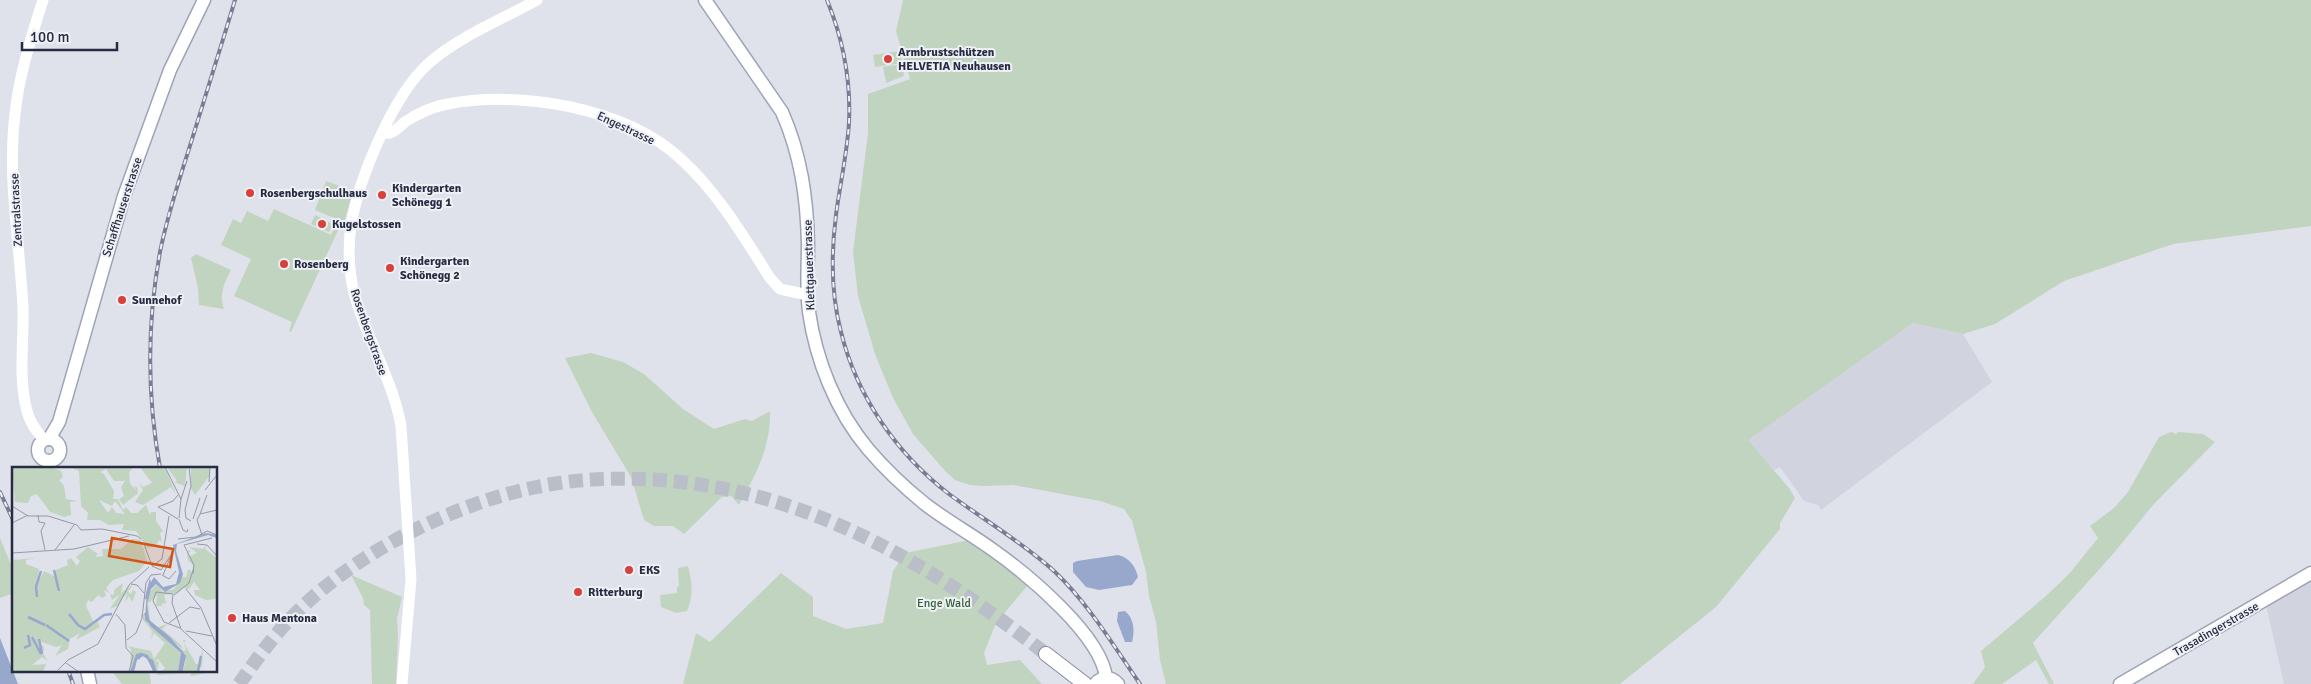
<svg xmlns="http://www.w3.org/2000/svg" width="2311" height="684" viewBox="0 0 2311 684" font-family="Signika,sans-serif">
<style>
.built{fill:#d1d4df}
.green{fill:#c1d4c0}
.water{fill:#98a8cc}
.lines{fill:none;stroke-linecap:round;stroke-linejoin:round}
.highway-tunnel{stroke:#babec8;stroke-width:14;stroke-dasharray:14 7;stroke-linecap:butt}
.primary-casing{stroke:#9ea3b6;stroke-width:15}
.highway-casing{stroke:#868ba1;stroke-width:16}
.secondary{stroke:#fff;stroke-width:11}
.primary{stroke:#fff;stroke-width:12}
.highway{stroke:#fff;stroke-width:14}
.rail-casing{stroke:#787d94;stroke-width:4}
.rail{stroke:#eff1f7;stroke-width:2;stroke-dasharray:5.5;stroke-linecap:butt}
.poi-dot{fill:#d8403b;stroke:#eff1f7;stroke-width:2}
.labels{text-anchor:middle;stroke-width:4;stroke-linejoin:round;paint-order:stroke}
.poi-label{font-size:12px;font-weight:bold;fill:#272c42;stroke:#eff1f7;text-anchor:start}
.street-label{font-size:12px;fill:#272c42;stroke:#eff1f7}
.park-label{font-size:12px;fill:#335f33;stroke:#eff1f7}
.inset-river{fill:none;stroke:#98a8cc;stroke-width:2.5}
.inset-road{fill:none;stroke:#9599a7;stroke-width:1}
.view{fill:#d55411;fill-opacity:0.15;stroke:#d55411;stroke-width:2.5}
.inset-edge{fill:none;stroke:#272c42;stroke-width:2.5}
</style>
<rect width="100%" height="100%" fill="#dfe2ea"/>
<g class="built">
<path d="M 1913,323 L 1963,334 L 1992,382 L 1821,510 L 1818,505 L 1804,501 L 1780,467 L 1774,470 L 1747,440 Z"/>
<path d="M 2311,579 L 2311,684 L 2284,684 L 2266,605 Z"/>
</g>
<g class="green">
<path d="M 903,0 L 2311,0 L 2311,226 L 2173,244 L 2064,281 L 1995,324 L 1963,334 L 1913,323 L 1748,440 L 1789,488 L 1795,498 L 1780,523 L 1780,529 L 1716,607 L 1620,684 L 1166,684 L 1160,660 L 1156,622 L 1149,596 L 1146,572 L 1132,521 L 1124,509 L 1100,501 L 1013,485 L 983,486 L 970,485 L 955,480 L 946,472 L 913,434 L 893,398 L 875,354 L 858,296 L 853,252 L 868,133 L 868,94 L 910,79 L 896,31 Z"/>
<path d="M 900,51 L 902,63 L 875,67 L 873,55 Z"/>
<path d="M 902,64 L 904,76 L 886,83 L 883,67 Z"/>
<path d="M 326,181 L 351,190 L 352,196 L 344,222 L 315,210 Z"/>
<path d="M 274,209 L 331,235 L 336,224 L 340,226 L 291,332 L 289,331 L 292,322 L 234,296 L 251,259 L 221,245 L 233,219 L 241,223 L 247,211 L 268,221 Z"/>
<path d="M 315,215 L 333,224 L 329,232 L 311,224 Z"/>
<path d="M 196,254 L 231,270 C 224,284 219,293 224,309 L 199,305 L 198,288 L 191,258 Z"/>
<path d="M 591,353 L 623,362 L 644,374 L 683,409 L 714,429 L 745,419 L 752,421 L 770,411 C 771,447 756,474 739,505 L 731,496 L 722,497 L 684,534 L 673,526 L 654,526 L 644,520 L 631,477 L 592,412 L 565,358 Z"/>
<path d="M 2171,432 L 2176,434 L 2178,432 L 2203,434 L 2215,442 L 2153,505 L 2113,554 L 2033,643 L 2054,684 L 2049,684 L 2036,660 L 2002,684 L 1973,684 L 1985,667 L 1981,651 L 2046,596 L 2069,574 L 2098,538 L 2090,526 L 2114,508 L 2128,492 L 2159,437 Z"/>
<path d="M 0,538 L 14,572 L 14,593 L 0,598 Z"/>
<path d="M 970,540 L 1028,585 L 996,623 L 984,653 L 987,665 L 1020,660 L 1042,684 L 683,684 L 696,633 L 710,642 L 781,573 L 813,597 L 813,616 L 846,629 L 883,623 L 893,571 L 905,553 Z"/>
<path d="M 688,566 C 692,584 694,594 687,611 L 676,613 L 661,607 L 660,595 L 677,593 L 677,587 L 679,586 L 678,568 Z"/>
<path d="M 351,575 L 402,597 L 397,619 L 398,637 L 396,684 L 372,684 L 370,610 L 364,605 L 363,598 Z"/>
<path d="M 111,670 L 149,670 L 151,684 L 122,684 Z"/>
<path d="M 157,670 L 206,670 L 206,673 L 191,676 L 190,673 L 157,675 Z"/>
</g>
<g class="water">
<path d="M 1118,555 C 1129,558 1135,565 1138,577 L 1132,585 L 1099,590 L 1086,587 L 1073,572 L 1073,563 L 1077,561 Z"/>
<path d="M 1125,611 C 1134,618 1135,631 1132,642 L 1125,642 L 1117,621 L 1118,612 Z"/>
<path d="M 0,638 L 18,684 L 0,684 Z"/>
</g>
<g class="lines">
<path class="highway-tunnel" d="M 239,684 C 257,659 275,633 297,612 C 368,542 486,487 586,480 C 642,476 697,481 751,495 C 860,522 959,586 1046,654"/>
<defs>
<g id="primary">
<path d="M 705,0 L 782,112 C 801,155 807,198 808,244 C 808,266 806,290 809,312 C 816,360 836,411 868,449 C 885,469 904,487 925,504 C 947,521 971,534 993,550 C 1027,574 1102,636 1106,678"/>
<path d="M 49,439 L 59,422 L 66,398 L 124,196 L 170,70 L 204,0"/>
<circle cx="49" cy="450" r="11"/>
<path d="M 87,670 L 90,684"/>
<path d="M 1095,684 C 1102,676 1111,676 1118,684"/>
<path d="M 2120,684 L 2311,573"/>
</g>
<path id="highway" d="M 1046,654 L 1085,684"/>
</defs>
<use href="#primary" class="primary-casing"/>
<use href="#highway" class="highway-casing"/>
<g class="secondary">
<path d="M 43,0 C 31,38 19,75 15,114 C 7,179 20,244 23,308 C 24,342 18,378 27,411 C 30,423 36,430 44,440"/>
<path d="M 383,132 C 387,133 387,134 390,133 C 396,131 401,125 405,122 C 417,114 429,108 443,105 C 517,89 626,107 682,160 C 718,193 744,237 770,278 L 780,289 L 808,295"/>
<path d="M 402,684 L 411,579 L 401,426 C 393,380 366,338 354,293 C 349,272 348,247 351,225 C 359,178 393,95 429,63 C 458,37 503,19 537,0"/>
</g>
<use href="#primary" class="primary"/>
<use href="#highway" class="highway"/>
<defs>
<g id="rail">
<path d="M 827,0 C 843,39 851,81 849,123 C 847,154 840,184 836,215 C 831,254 831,294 841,332 C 857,397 897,454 949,494 C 984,520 1022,542 1054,571 C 1088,603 1113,645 1140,684"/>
<path d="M 160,468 C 147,396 147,323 160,252 C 167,217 178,183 189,149 C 204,100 220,50 235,0"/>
<path d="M 0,492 L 14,522"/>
<path d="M 68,670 L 73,684"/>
</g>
</defs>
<use href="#rail" class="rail-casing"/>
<use href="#rail" class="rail"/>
</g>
<g class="poi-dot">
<circle cx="888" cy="59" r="5"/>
<circle cx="250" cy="193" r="5"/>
<circle cx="382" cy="195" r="5"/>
<circle cx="322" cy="224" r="5"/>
<circle cx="284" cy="264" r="5"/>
<circle cx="390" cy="268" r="5"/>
<circle cx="122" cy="300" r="5"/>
<circle cx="629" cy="570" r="5"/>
<circle cx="578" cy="592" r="5"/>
<circle cx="232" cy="618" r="5"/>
</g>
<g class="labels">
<g class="poi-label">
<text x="898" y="56">Armbrustschützen<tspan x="898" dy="14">HELVETIA Neuhausen</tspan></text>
<text x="392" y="192">Kindergarten<tspan x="392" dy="14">Schönegg 1</tspan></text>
<text x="260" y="197">Rosenbergschulhaus</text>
<text x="332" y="228">Kugelstossen</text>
<text x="400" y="265">Kindergarten<tspan x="400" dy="14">Schönegg 2</tspan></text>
<text x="294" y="268">Rosenberg</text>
<text x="132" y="304">Sunnehof</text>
<text x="639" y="574">EKS</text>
<text x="588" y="596">Ritterburg</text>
<text x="242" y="622">Haus Mentona</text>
</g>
<g class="street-label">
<text transform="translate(626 128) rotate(25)" y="4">Engestrasse</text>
<text transform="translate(122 207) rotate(-72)" y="4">Schaffhauserstrasse</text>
<text transform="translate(16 210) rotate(-93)" y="4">Zentralstrasse</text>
<text transform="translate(809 265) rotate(-92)" y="4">Klettgauerstrasse</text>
<text transform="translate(369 332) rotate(71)" y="4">Rosenbergstrasse</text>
<text transform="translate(2216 629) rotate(-30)" y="4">Trasadingerstrasse</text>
</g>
<g class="park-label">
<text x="944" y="607">Enge Wald</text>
</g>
</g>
<g transform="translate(12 467)">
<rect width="205" height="205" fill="#dfe2ea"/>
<path d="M 0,0 L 39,0 L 49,4 L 51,10 L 47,13 L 52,19 L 54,32 L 65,34 L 58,35 L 59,48 L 52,50 L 38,45 L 25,27 L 19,29 L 16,36 L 3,35 ZM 58,0 L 121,0 L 117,6 L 118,17 L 124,23 L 122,19 L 125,20 L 126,26 L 111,38 L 107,32 L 112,29 L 109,20 L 113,14 L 102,14 L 94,2 L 88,5 L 92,7 L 102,24 L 101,32 L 106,32 L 111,43 L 114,40 L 119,46 L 125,46 L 134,38 L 138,48 L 139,45 L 144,45 L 144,54 L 151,64 L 148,66 L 150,75 L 147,73 L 143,80 L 135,81 L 124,64 L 110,63 L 112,57 L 97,58 L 88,53 L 75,53 L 76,46 L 69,39 L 67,4 ZM 87,33 L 100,39 L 103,34 L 113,47 L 104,46 L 100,40 L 96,46 ZM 128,0 L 153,0 L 164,27 L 159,20 L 131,38 L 123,35 L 131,23 L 126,15 L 131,20 L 140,16 ZM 155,0 L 175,0 L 173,19 L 162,15 L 165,14 ZM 179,0 L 198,0 L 198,8 L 183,28 L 179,21 ZM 120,72 L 129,73 L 135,94 L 127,104 L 101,113 L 94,121 L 97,126 L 92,123 L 94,129 L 90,131 L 86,128 L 80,135 L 76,133 L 74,139 L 82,156 L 79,159 L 89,152 L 86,155 L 88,160 L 64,173 L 68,166 L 58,172 L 56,182 L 43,189 L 50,178 L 44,180 L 27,174 L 26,176 L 32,180 L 31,187 L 36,194 L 30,190 L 20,198 L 34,197 L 31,205 L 0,205 L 0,93 L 23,91 L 14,93 L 14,97 L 27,102 L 25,118 L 32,104 L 42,109 L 44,103 L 56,98 L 55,93 L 59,91 L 65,99 L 68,94 L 64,90 L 76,80 L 86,87 L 83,90 L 91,89 L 90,82 L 109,82 ZM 195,78 L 193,82 L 205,91 L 205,135 L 204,132 L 194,133 L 183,128 L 182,123 L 188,123 L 182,115 L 177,122 L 171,121 L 166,126 L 152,128 L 154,136 L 149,137 L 150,138 L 155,148 L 159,146 L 156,148 L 155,149 L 151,139 L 144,139 L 145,128 L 136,137 L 138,153 L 146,160 L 156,157 L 150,162 L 169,178 L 171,183 L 136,152 L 134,143 L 137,126 L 145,117 L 151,125 L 162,122 L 170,110 L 174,110 L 176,103 L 179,103 L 180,109 L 181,98 L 176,93 L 175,85 L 177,83 L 179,85 L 176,85 L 179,93 L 178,89 L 185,86 L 177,80 L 191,82 ZM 111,116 L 109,126 L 121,117 L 116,125 L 119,127 L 121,123 L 124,125 L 120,135 L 117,129 L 113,136 L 115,126 L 105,139 L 98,142 L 108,127 L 100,133 L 98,127 L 102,128 L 102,123 ZM 132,147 L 136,157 L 169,186 L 166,205 L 148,205 L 153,201 L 146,192 L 143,194 L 147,195 L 145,205 L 141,194 L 128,186 L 123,189 L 118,205 L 119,182 L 115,179 L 139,184 L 142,192 L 153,176 L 142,166 L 138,173 L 141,164 L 138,168 L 140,164 L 131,153 L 129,148 ZM 171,173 L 174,173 L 172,176 L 184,197 L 187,197 L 188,190 L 191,182 L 190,199 L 186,205 L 170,205 L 174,194 L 171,184 L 174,183 Z" fill="#c1d4c0" fill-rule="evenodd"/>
<path d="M 194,66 L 205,68 L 205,71 L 196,68 L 165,77 L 164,84 L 171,107 L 168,116 L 153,125 L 144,117 L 139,122 L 135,137 L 137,153 L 158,170 L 174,189 L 170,205 L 166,205 L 169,185 L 133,153 L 135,122 L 142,110 L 151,120 L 164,117 L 167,105 L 161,78 ZM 129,186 L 141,193 L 145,205 L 141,205 L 138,194 L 131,189 L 125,193 L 122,205 L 118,205 L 124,187 Z" fill="#98a8cc"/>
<path class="inset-river" d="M 42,103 L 47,124M 25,130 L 24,120 L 29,104M 134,132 L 138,116 L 139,119 L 144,114M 133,146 L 139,158 L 170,185 L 172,192 L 169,205M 57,147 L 66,158 L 73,162 L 92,148 L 100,147M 16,150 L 33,158M 34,158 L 57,174M 20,170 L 29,187M 27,172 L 30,187M 12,181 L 18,178 L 16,168M 126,192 L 129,187 L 135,189 L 143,205M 186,204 L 189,189"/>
<path class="inset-road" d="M 153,0 L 169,32 L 167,51M 177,0 L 179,19 L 173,43 L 174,51 L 179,54M 197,15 L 198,0M 193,23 L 205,8M 166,28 L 161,34 L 146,40 L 166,52M 169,32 L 175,14M 0,39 L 16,49 L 36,49 L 65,58 L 69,63 L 90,62 L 125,69 L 129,72M 188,47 L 205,43M 188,47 L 195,28M 188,47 L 185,53 L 190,68M 26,48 L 27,55 L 33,56 L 29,64 L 33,83M 167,52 L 171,63 L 175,65 L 176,62M 181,52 L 188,31M 0,56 L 16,48M 166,72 L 184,70 L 195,64 L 205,68M 132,77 L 140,99 L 149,103 L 159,88M 185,77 L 195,78 L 205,89M 43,83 L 62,58M 0,86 L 62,82 L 117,69M 140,99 L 150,92 L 157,49M 181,107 L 182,98 L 172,78 L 200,71M 150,108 L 157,112 L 164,104M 151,108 L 159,89M 119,117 L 125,118 L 132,126M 174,122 L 189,141 L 205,179M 161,127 L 144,125 L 141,134 L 152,155 L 168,161M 161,127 L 160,136 L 169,162 L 205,195M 162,128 L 177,116 L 181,103M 104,147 L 113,158 L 114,181 L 121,189 L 117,205M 157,156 L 178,140 L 188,142M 174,164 L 200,169M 115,173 L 124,166 L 130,151 L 134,116 L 139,108 L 149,107M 54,196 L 67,205M 46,203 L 56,193 L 86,177 L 117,118 L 137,100"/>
<path class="view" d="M 100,71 L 161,82 L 158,100 L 97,89 Z"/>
<rect width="205" height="205" class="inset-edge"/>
</g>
<path d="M22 42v8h95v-8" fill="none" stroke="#272c42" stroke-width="2.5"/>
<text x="30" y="42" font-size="15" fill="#272c42" stroke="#eff1f7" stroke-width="4" paint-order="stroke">100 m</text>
</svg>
